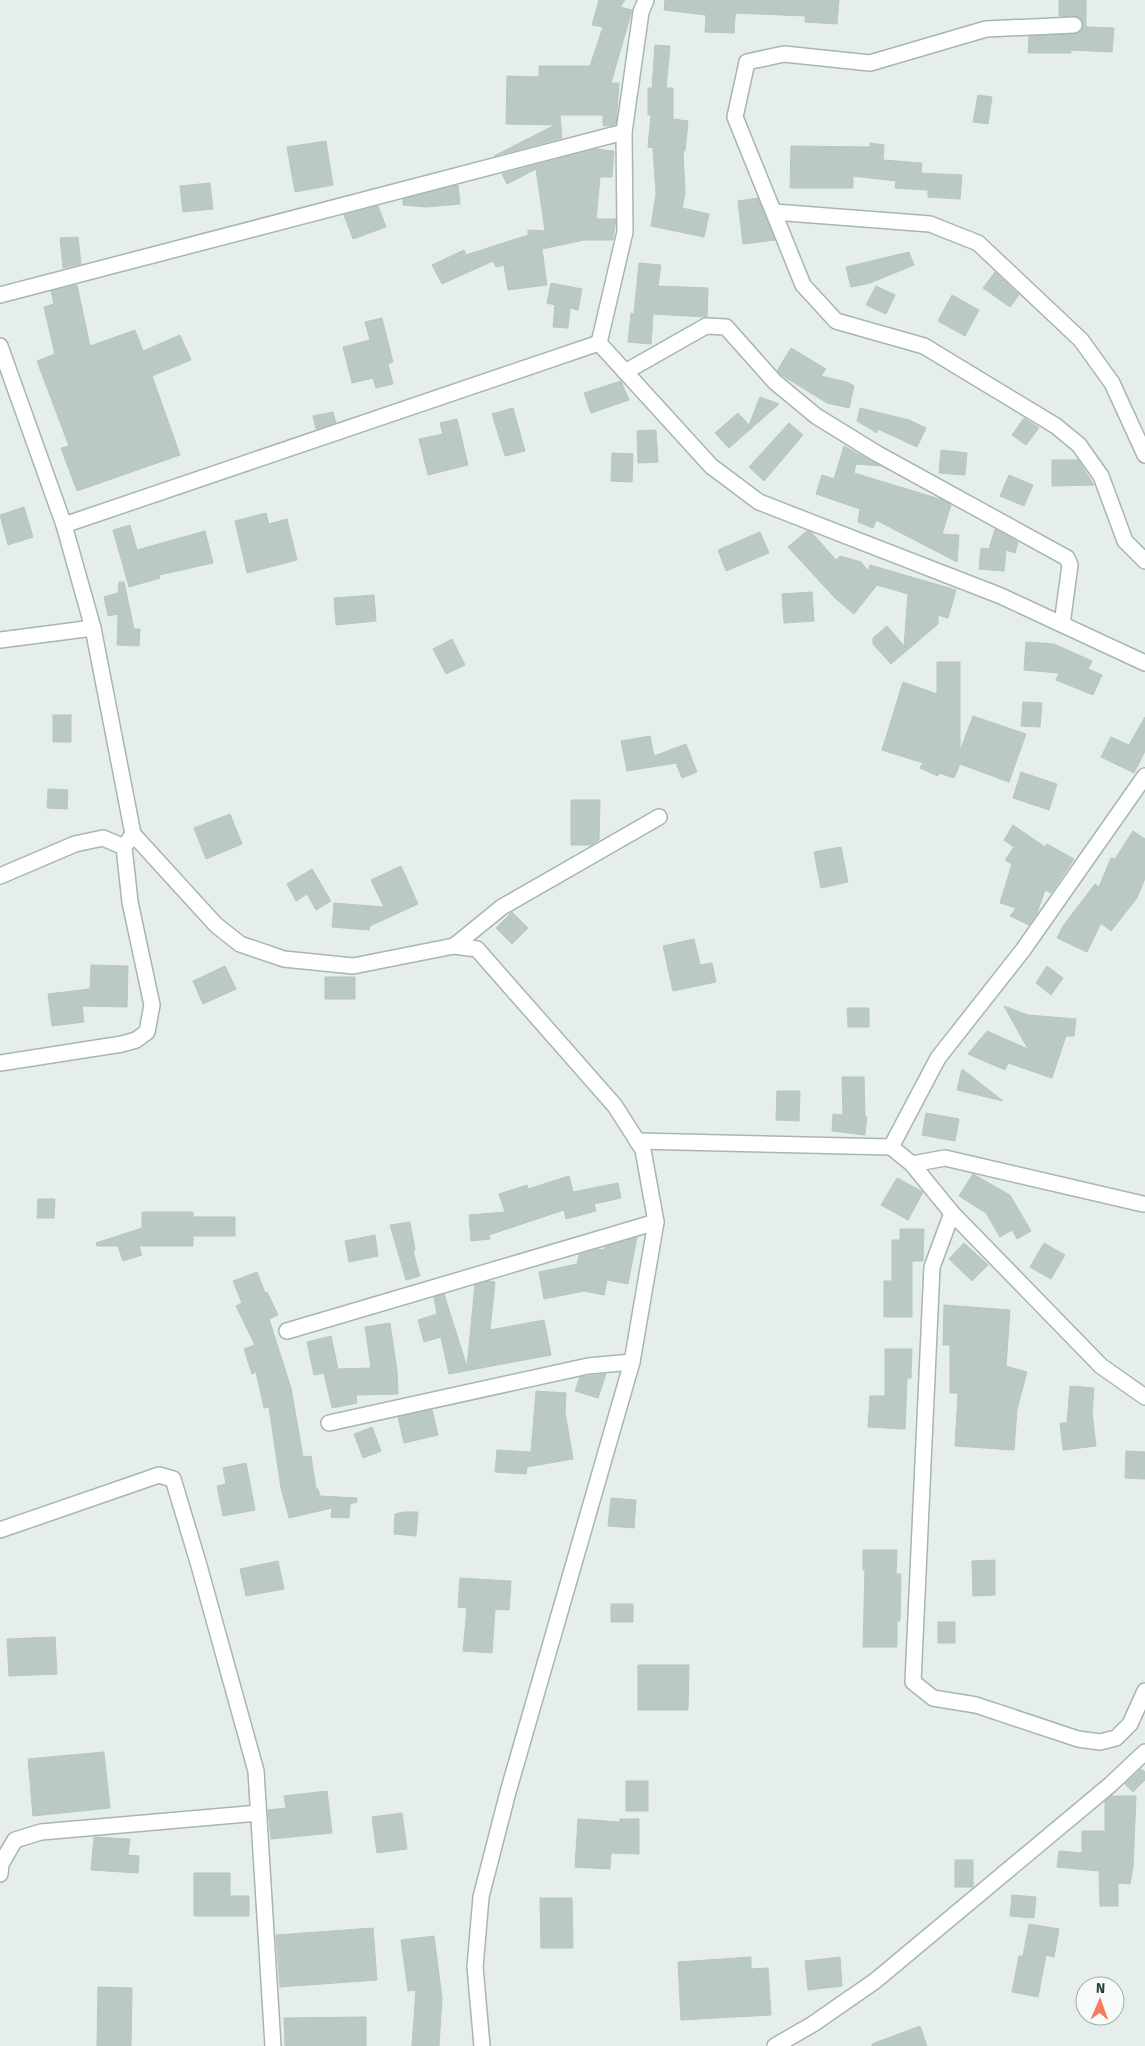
<svg xmlns="http://www.w3.org/2000/svg" width="1145" height="2046" viewBox="0 0 1145 2046" font-family="'Fira Sans',sans-serif">
<style>
.building{fill:#bac9c2;stroke:#b7c8c0}
.lines{fill:none;stroke-linecap:round;stroke-linejoin:round}
.minor-casing{stroke:#a7b6b1;stroke-width:18}
.minor{stroke:#fff;stroke-width:15}
</style>
<rect width="100%" height="100%" fill="#e5eeea"/>
<g class="building">
<path d="M 599,0 L 625,0 L 620,7 L 632,10 L 611,83 L 619,83 L 616,125 L 603,126 L 603,115 L 560,115 L 562,138 L 494,156 L 555,125 L 506,124 L 507,76 L 539,77 L 539,66 L 590,66 L 603,27 L 592,25 Z"/>
<path d="M 665,0 L 839,0 L 837,24 L 805,22 L 805,16 L 735,13 L 736,1 L 734,33 L 705,32 L 706,15 L 664,10 Z"/>
<path d="M 1059,0 L 1086,0 L 1086,27 L 1114,28 L 1112,52 L 1071,50 L 1071,53 L 1028,53 L 1029,36 L 1074,34 L 1082,30 L 1083,24 L 1079,17 L 1059,16 Z"/>
<path d="M 655,45 L 670,46 L 666,88 L 673,88 L 673,119 L 688,121 L 685,151 L 683,151 L 685,194 L 682,208 L 709,214 L 704,237 L 651,226 L 656,194 L 653,148 L 648,147 L 651,115 L 648,115 L 648,88 L 652,88 Z"/>
<path d="M 978,95 L 992,97 L 988,124 L 973,122 Z"/>
<path d="M 326,141 L 333,185 L 295,192 L 287,147 Z"/>
<path d="M 870,143 L 884,145 L 883,160 L 922,163 L 921,173 L 962,175 L 960,199 L 928,197 L 928,190 L 895,188 L 896,181 L 853,176 L 853,188 L 790,188 L 791,146 L 870,147 Z"/>
<path d="M 595,149 L 614,151 L 612,177 L 600,177 L 596,219 L 616,219 L 613,240 L 584,240 L 542,249 L 547,285 L 508,290 L 504,265 L 496,267 L 493,261 L 442,284 L 432,265 L 464,250 L 466,255 L 528,235 L 528,230 L 545,231 L 536,169 L 507,184 L 502,174 Z"/>
<path d="M 210,183 L 213,209 L 183,212 L 180,186 Z"/>
<path d="M 458,185 L 460,204 L 426,207 L 403,205 L 403,199 Z"/>
<path d="M 758,198 L 775,240 L 743,244 L 738,201 Z"/>
<path d="M 378,206 L 386,227 L 353,239 L 344,215 Z"/>
<path d="M 78,237 L 81,264 L 63,268 L 60,238 Z"/>
<path d="M 909,252 L 914,265 L 870,283 L 851,287 L 846,267 Z"/>
<path d="M 639,263 L 661,265 L 658,286 L 708,288 L 707,317 L 653,314 L 651,344 L 628,342 L 631,313 L 634,314 Z"/>
<path d="M 995,272 L 1019,295 L 1010,307 L 983,288 Z"/>
<path d="M 551,283 L 582,289 L 578,310 L 570,308 L 568,328 L 553,327 L 555,305 L 547,303 Z"/>
<path d="M 77,285 L 90,346 L 135,330 L 143,351 L 180,335 L 191,360 L 152,376 L 180,455 L 77,491 L 61,448 L 69,446 L 37,361 L 55,354 L 44,307 L 54,304 L 51,291 Z"/>
<path d="M 876,286 L 895,295 L 886,314 L 866,305 Z"/>
<path d="M 952,295 L 979,310 L 965,336 L 938,321 Z"/>
<path d="M 382,318 L 393,362 L 388,364 L 393,384 L 376,388 L 373,378 L 352,383 L 343,347 L 370,340 L 365,322 Z"/>
<path d="M 791,348 L 826,369 L 821,376 L 847,382 L 854,386 L 849,408 L 827,403 L 780,374 L 777,371 Z"/>
<path d="M 621,381 L 629,400 L 591,413 L 584,393 Z"/>
<path d="M 760,397 L 779,404 L 729,448 L 715,433 L 738,413 L 749,425 Z"/>
<path d="M 513,408 L 525,451 L 505,456 L 492,414 Z"/>
<path d="M 860,408 L 909,420 L 926,428 L 917,447 L 878,429 L 877,433 L 857,421 Z"/>
<path d="M 333,412 L 336,423 L 316,429 L 313,416 Z"/>
<path d="M 1024,418 L 1039,428 L 1026,445 L 1012,435 Z"/>
<path d="M 457,419 L 468,465 L 428,475 L 419,439 L 443,434 L 440,423 Z"/>
<path d="M 789,423 L 803,435 L 764,481 L 749,467 Z"/>
<path d="M 656,430 L 658,462 L 638,463 L 637,431 Z"/>
<path d="M 844,446 L 881,466 L 856,464 L 854,473 L 943,500 L 951,505 L 942,534 L 959,535 L 957,562 L 876,520 L 873,528 L 858,522 L 860,509 L 816,494 L 822,475 L 834,479 Z"/>
<path d="M 941,450 L 967,453 L 965,475 L 939,473 Z"/>
<path d="M 612,453 L 633,454 L 632,482 L 611,481 Z"/>
<path d="M 1052,460 L 1078,460 L 1094,485 L 1052,486 Z"/>
<path d="M 1009,475 L 1033,485 L 1024,506 L 1000,496 Z"/>
<path d="M 24,507 L 33,537 L 8,545 L 0,515 Z"/>
<path d="M 266,513 L 269,524 L 287,519 L 297,560 L 247,573 L 235,521 Z"/>
<path d="M 130,525 L 137,550 L 205,531 L 213,563 L 159,575 L 160,578 L 129,587 L 113,530 Z"/>
<path d="M 995,529 L 1018,542 L 1015,553 L 1006,550 L 1004,571 L 979,569 L 981,548 L 989,549 Z"/>
<path d="M 807,531 L 812,533 L 836,560 L 840,556 L 861,562 L 868,571 L 870,565 L 956,590 L 948,618 L 938,615 L 938,624 L 891,664 L 873,644 L 873,638 L 887,626 L 904,646 L 908,594 L 877,585 L 854,614 L 835,598 L 788,547 Z"/>
<path d="M 760,532 L 769,553 L 726,571 L 718,550 Z"/>
<path d="M 119,582 L 124,582 L 134,629 L 140,629 L 139,646 L 117,645 L 118,614 L 108,616 L 104,597 L 118,593 Z"/>
<path d="M 812,592 L 814,621 L 784,623 L 782,594 Z"/>
<path d="M 374,595 L 376,621 L 336,625 L 334,598 Z"/>
<path d="M 452,639 L 465,665 L 446,674 L 433,649 Z"/>
<path d="M 1026,642 L 1054,644 L 1092,661 L 1088,669 L 1102,675 L 1093,695 L 1056,680 L 1059,673 L 1024,670 Z"/>
<path d="M 937,662 L 960,662 L 960,751 L 973,716 L 1026,734 L 1009,782 L 960,764 L 954,778 L 939,773 L 938,776 L 920,768 L 923,763 L 882,750 L 903,682 L 937,694 Z"/>
<path d="M 1023,702 L 1042,703 L 1040,727 L 1021,726 Z"/>
<rect x="53" y="715" width="18" height="27"/>
<path d="M 1145,717 L 1145,751 L 1134,773 L 1101,757 L 1111,737 L 1129,745 Z"/>
<path d="M 650,736 L 654,756 L 686,744 L 697,772 L 682,778 L 676,763 L 627,771 L 621,741 Z"/>
<path d="M 1021,772 L 1057,784 L 1049,810 L 1013,798 Z"/>
<path d="M 48,789 L 68,790 L 67,809 L 47,808 Z"/>
<path d="M 571,800 L 600,800 L 599,840 L 591,845 L 571,845 Z"/>
<path d="M 230,814 L 242,844 L 206,859 L 194,828 Z"/>
<path d="M 1013,825 L 1045,847 L 1047,844 L 1074,859 L 1051,893 L 1045,890 L 1037,913 L 1029,925 L 1010,916 L 1016,908 L 1000,903 L 1012,864 L 1005,860 L 1014,847 L 1004,840 Z"/>
<path d="M 1133,831 L 1145,839 L 1145,878 L 1137,898 L 1111,931 L 1101,923 L 1087,952 L 1057,938 L 1063,926 L 1095,884 L 1099,887 L 1111,858 L 1115,859 Z"/>
<path d="M 841,847 L 848,882 L 821,888 L 814,852 Z"/>
<path d="M 401,866 L 418,904 L 370,926 L 369,930 L 332,927 L 334,903 L 384,907 L 371,880 Z"/>
<path d="M 312,869 L 331,901 L 316,910 L 307,894 L 296,901 L 287,884 Z"/>
<path d="M 512,912 L 528,928 L 512,944 L 496,928 Z"/>
<path d="M 694,939 L 700,965 L 712,963 L 716,982 L 673,991 L 663,946 Z"/>
<path d="M 91,965 L 128,966 L 127,1007 L 82,1006 L 84,1022 L 52,1026 L 48,994 L 90,989 Z"/>
<path d="M 225,966 L 236,989 L 203,1004 L 193,981 Z"/>
<path d="M 1047,966 L 1063,978 L 1051,995 L 1036,983 Z"/>
<rect x="325" y="977" width="30" height="22"/>
<path d="M 1004,1006 L 1028,1015 L 1076,1019 L 1074,1036 L 1066,1036 L 1052,1078 L 1008,1063 L 1005,1070 L 968,1054 L 987,1031 L 1028,1049 Z"/>
<path d="M 847,1008 L 869,1008 L 869,1027 L 848,1027 Z"/>
<path d="M 962,1069 L 1003,1101 L 957,1090 Z"/>
<path d="M 842,1077 L 864,1077 L 865,1117 L 867,1117 L 865,1135 L 832,1131 L 833,1114 L 843,1115 Z"/>
<path d="M 777,1091 L 800,1091 L 799,1121 L 776,1120 Z"/>
<path d="M 926,1113 L 959,1119 L 955,1141 L 922,1135 Z"/>
<path d="M 973,1174 L 1010,1195 L 1031,1231 L 1017,1239 L 1012,1230 L 1000,1237 L 986,1213 L 959,1196 Z"/>
<path d="M 569,1176 L 573,1192 L 618,1183 L 621,1198 L 594,1204 L 596,1211 L 566,1219 L 564,1210 L 489,1235 L 490,1239 L 471,1241 L 469,1215 L 505,1212 L 499,1194 L 527,1185 L 528,1189 Z"/>
<path d="M 897,1178 L 923,1192 L 908,1220 L 881,1205 Z"/>
<path d="M 38,1199 L 55,1199 L 54,1218 L 37,1218 Z"/>
<path d="M 142,1212 L 193,1212 L 193,1217 L 235,1217 L 235,1236 L 193,1236 L 193,1246 L 139,1246 L 142,1255 L 123,1261 L 118,1246 L 97,1246 L 96,1243 L 142,1228 Z"/>
<path d="M 410,1222 L 415,1250 L 413,1251 L 420,1276 L 406,1280 L 390,1225 Z"/>
<path d="M 900,1229 L 924,1229 L 923,1261 L 912,1261 L 912,1317 L 884,1317 L 884,1281 L 892,1281 L 892,1240 L 900,1240 Z"/>
<path d="M 375,1235 L 378,1256 L 349,1262 L 345,1241 Z"/>
<path d="M 637,1237 L 628,1284 L 607,1280 L 604,1295 L 584,1291 L 544,1299 L 539,1272 L 577,1264 L 579,1255 L 598,1249 L 604,1250 L 605,1247 Z"/>
<path d="M 964,1243 L 988,1265 L 972,1281 L 949,1259 Z"/>
<path d="M 1044,1243 L 1065,1255 L 1051,1279 L 1030,1267 Z"/>
<path d="M 257,1272 L 265,1293 L 267,1292 L 278,1315 L 269,1319 L 291,1388 L 303,1457 L 311,1456 L 316,1489 L 318,1489 L 320,1496 L 357,1498 L 357,1502 L 350,1504 L 349,1518 L 331,1517 L 332,1508 L 289,1518 L 281,1488 L 269,1407 L 264,1408 L 256,1372 L 252,1374 L 244,1349 L 255,1345 L 236,1306 L 242,1303 L 233,1281 Z"/>
<path d="M 489,1281 L 495,1282 L 490,1330 L 544,1320 L 551,1355 L 449,1374 L 441,1337 L 424,1342 L 418,1320 L 437,1314 L 434,1297 L 444,1294 L 467,1367 L 475,1285 Z"/>
<path d="M 944,1305 L 1010,1310 L 1006,1366 L 1027,1372 L 1017,1409 L 1014,1450 L 955,1446 L 958,1393 L 950,1393 L 950,1345 L 943,1345 Z"/>
<path d="M 390,1323 L 397,1371 L 398,1394 L 356,1395 L 357,1403 L 332,1408 L 324,1373 L 314,1375 L 307,1342 L 331,1336 L 338,1369 L 371,1368 L 365,1327 Z"/>
<path d="M 885,1349 L 912,1349 L 911,1378 L 907,1378 L 905,1429 L 868,1427 L 870,1396 L 885,1396 Z"/>
<path d="M 606,1374 L 598,1398 L 575,1391 L 580,1377 Z"/>
<path d="M 1070,1386 L 1094,1388 L 1092,1412 L 1096,1446 L 1063,1450 L 1060,1423 L 1067,1423 Z"/>
<path d="M 536,1391 L 566,1393 L 565,1412 L 573,1459 L 527,1467 L 526,1474 L 495,1472 L 497,1450 L 531,1452 Z"/>
<path d="M 432,1410 L 438,1435 L 404,1443 L 398,1417 Z"/>
<path d="M 372,1427 L 381,1451 L 363,1458 L 354,1434 Z"/>
<path d="M 1126,1451 L 1145,1452 L 1145,1479 L 1125,1478 Z"/>
<path d="M 246,1463 L 255,1510 L 223,1516 L 217,1486 L 226,1484 L 223,1468 Z"/>
<path d="M 611,1498 L 636,1500 L 634,1528 L 608,1526 Z"/>
<path d="M 403,1512 L 418,1512 L 416,1536 L 394,1534 L 395,1514 Z"/>
<path d="M 863,1550 L 897,1550 L 896,1574 L 901,1574 L 900,1621 L 897,1621 L 897,1647 L 863,1647 L 865,1570 L 863,1570 Z"/>
<path d="M 995,1560 L 995,1595 L 973,1596 L 972,1561 Z"/>
<path d="M 278,1561 L 284,1589 L 246,1596 L 240,1569 Z"/>
<path d="M 460,1578 L 511,1581 L 509,1610 L 495,1609 L 492,1653 L 463,1651 L 467,1608 L 458,1607 Z"/>
<rect x="611" y="1604" width="22" height="18"/>
<rect x="938" y="1622" width="17" height="21"/>
<path d="M 55,1637 L 57,1674 L 9,1676 L 7,1639 Z"/>
<path d="M 638,1665 L 689,1665 L 688,1710 L 638,1710 Z"/>
<path d="M 104,1752 L 110,1808 L 33,1816 L 28,1759 Z"/>
<path d="M 1141,1769 L 1145,1772 L 1145,1780 L 1133,1792 L 1125,1784 Z"/>
<rect x="626" y="1781" width="22" height="30"/>
<path d="M 327,1791 L 332,1833 L 271,1839 L 268,1810 L 286,1808 L 284,1796 Z"/>
<path d="M 1111,1796 L 1136,1796 L 1133,1866 L 1130,1884 L 1118,1883 L 1118,1906 L 1100,1906 L 1099,1871 L 1057,1867 L 1059,1851 L 1082,1853 L 1082,1831 L 1105,1831 L 1105,1801 Z"/>
<path d="M 402,1813 L 407,1849 L 377,1853 L 372,1817 Z"/>
<path d="M 578,1819 L 620,1822 L 620,1819 L 639,1819 L 639,1854 L 611,1853 L 610,1869 L 575,1867 Z"/>
<path d="M 94,1837 L 130,1839 L 128,1855 L 139,1856 L 138,1873 L 91,1870 Z"/>
<rect x="955" y="1860" width="18" height="27"/>
<path d="M 194,1873 L 230,1873 L 230,1896 L 249,1896 L 249,1916 L 194,1916 Z"/>
<path d="M 1012,1895 L 1036,1897 L 1034,1918 L 1010,1916 Z"/>
<path d="M 540,1898 L 572,1898 L 573,1948 L 541,1948 Z"/>
<path d="M 1029,1924 L 1059,1929 L 1054,1957 L 1046,1955 L 1038,1997 L 1012,1992 L 1019,1956 L 1023,1956 Z"/>
<path d="M 373,1928 L 377,1980 L 280,1987 L 276,1935 Z"/>
<path d="M 434,1936 L 442,1998 L 439,2046 L 412,2046 L 416,1990 L 408,1991 L 401,1940 Z"/>
<path d="M 751,1957 L 751,1969 L 768,1968 L 771,2015 L 681,2020 L 678,1962 Z"/>
<path d="M 840,1957 L 842,1986 L 808,1990 L 805,1961 Z"/>
<path d="M 98,1987 L 132,1988 L 131,2046 L 97,2046 Z"/>
<path d="M 366,2017 L 366,2046 L 285,2046 L 284,2018 Z"/>
<path d="M 920,2026 L 927,2046 L 872,2046 L 872,2044 Z"/>
</g>
<g class="lines">
<defs>
<g id="minor">
<path d="M 646,0 L 641,12 L 624,132 L 625,232 L 599,343 L 711,466 L 759,502 L 1001,596 L 1145,663"/>
<path d="M 1074,25 L 986,29 L 870,63 L 784,54 L 747,62 L 735,117 L 803,285 L 836,321 L 924,346 L 1056,426 L 1079,445 L 1101,476 L 1125,541 L 1145,561"/>
<path d="M 774,212 L 930,224 L 978,243 L 1081,340 L 1112,383 L 1145,455"/>
<path d="M 0,295 L 624,132"/>
<path d="M 0,346 L 64,525 L 93,628 L 133,834 L 216,925 L 240,944 L 284,959 L 353,966 L 454,946 L 477,949 L 615,1106 L 643,1150 L 656,1222 L 632,1362 L 508,1792 L 481,1897 L 475,1967 L 482,2046"/>
<path d="M 625,372 L 706,326 L 726,327 L 775,382 L 816,416 L 876,453 L 1067,558 L 1070,565 L 1062,624"/>
<path d="M 64,525 L 599,343"/>
<path d="M 0,640 L 93,628"/>
<path d="M 1145,776 L 1023,950 L 938,1058 L 891,1147 L 912,1164 L 952,1213 L 1101,1366 L 1145,1397"/>
<path d="M 0,876 L 75,844 L 103,838 L 124,847"/>
<path d="M 454,946 L 502,907 L 659,817"/>
<path d="M 0,1063 L 122,1044 L 136,1040 L 147,1032 L 152,1005 L 130,902 L 124,847 L 133,834"/>
<path d="M 637,1141 L 891,1147"/>
<path d="M 912,1164 L 945,1158 L 1143,1204"/>
<path d="M 952,1213 L 932,1267 L 913,1682 L 933,1698 L 976,1705 L 1078,1739 L 1100,1742 L 1116,1738 L 1130,1724 L 1145,1691"/>
<path d="M 287,1331 L 656,1222"/>
<path d="M 329,1423 L 588,1366 L 632,1362"/>
<path d="M 0,1530 L 159,1475 L 173,1479 L 198,1562 L 256,1771 L 273,2046"/>
<path d="M 0,1874 L 1,1864 L 15,1840 L 41,1832 L 258,1813"/>
<path d="M 775,2046 L 813,2024 L 875,1981 L 1110,1785 L 1145,1752"/>
</g>
</defs>
<use href="#minor" class="minor-casing"/>
<use href="#minor" class="minor"/>
</g>
<g transform="translate(1100 2001) rotate(2)"><circle r="24" fill="#f6faf8" stroke="#a2b0ab"/>
<path d="M0-4L9 19L0 12L-9 19Z" fill="#f17c60"/>
<text y="-8" font-size="14" font-weight="bold" text-anchor="middle" fill="#244037">N</text>
</g>
</svg>
